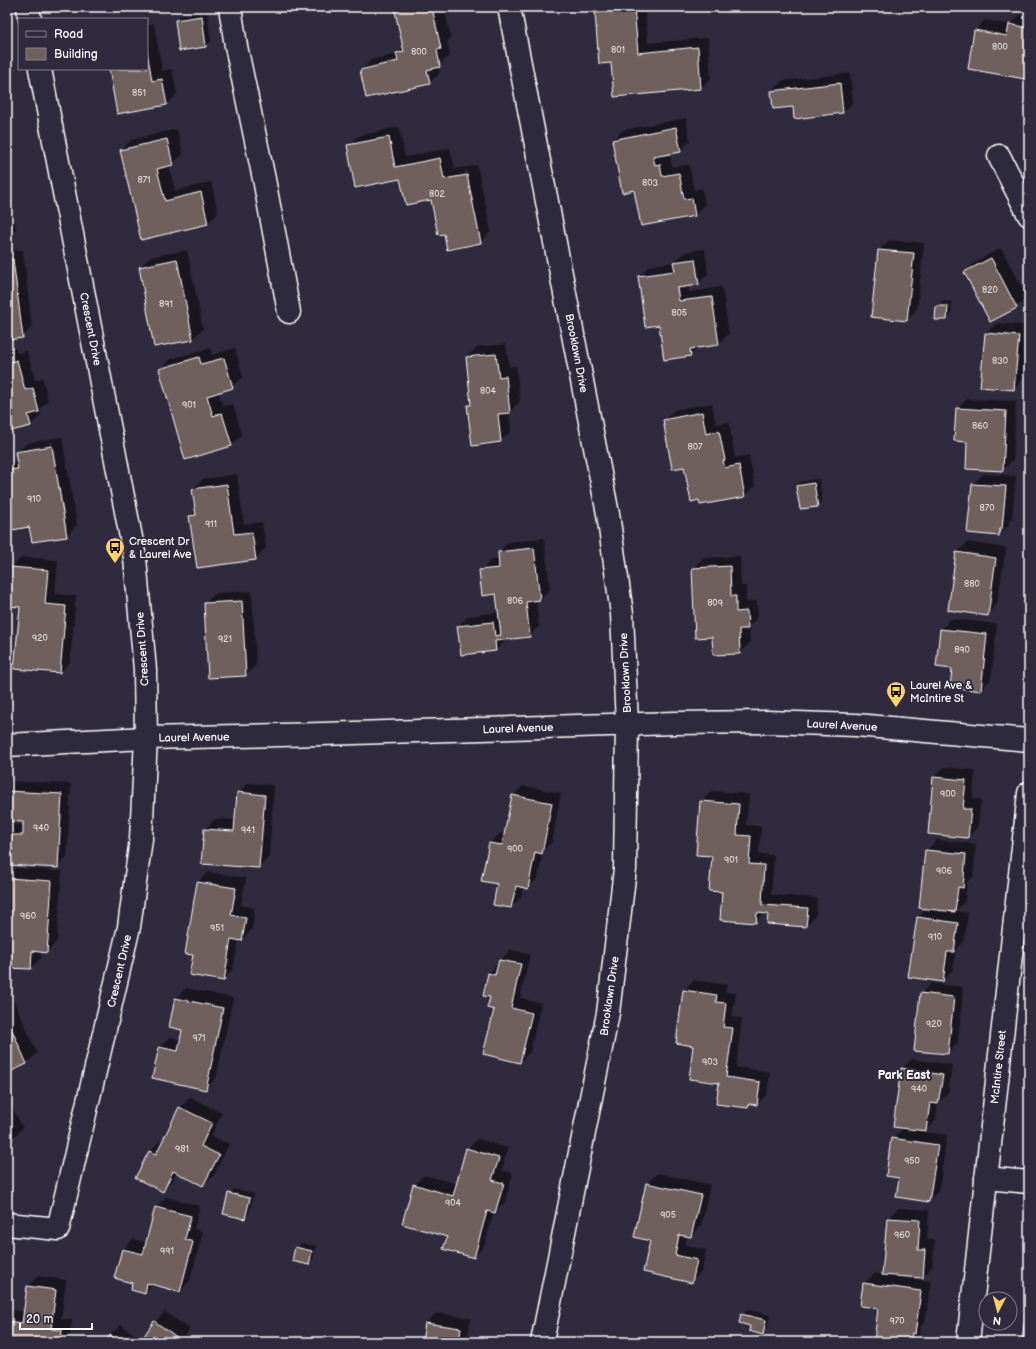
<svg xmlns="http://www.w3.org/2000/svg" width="1036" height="1349" viewBox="0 0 1036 1349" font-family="'Balsamiq Sans',sans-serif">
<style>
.shadow{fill:#0007;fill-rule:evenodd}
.building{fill:#6f615d;stroke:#fff}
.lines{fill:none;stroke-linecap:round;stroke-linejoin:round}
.minor-casing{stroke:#fff;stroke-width:25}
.minor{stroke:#2f2a3d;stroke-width:22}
.labels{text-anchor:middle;stroke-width:4;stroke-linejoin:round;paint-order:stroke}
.number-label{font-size:9px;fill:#dbd8d6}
.street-label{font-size:11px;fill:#fff;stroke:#2f2a3d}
.poi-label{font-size:11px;fill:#fff;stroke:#2f2a3d;text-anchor:start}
.neighbourhood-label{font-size:12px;font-weight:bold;fill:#fff;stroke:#2f2a3d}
</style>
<rect width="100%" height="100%" fill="#2f2a3d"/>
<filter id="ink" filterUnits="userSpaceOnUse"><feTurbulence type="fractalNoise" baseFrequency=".025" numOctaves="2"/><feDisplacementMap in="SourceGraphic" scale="8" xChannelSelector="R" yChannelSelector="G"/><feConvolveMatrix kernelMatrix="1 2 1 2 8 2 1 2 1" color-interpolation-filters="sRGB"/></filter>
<g filter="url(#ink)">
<g class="shadow">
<path d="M 395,7 L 444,7 L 451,38 L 447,42 L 450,56 L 438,66 L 440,73 L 429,83 L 361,70 L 371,60 L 397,54 L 404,47 Z"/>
<path d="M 602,7 L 645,7 L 648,43 L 708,38 L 711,78 L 701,88 L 615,95 L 612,62 L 596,13 Z"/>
<path d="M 207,12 L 211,41 L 206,46 L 176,20 L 181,15 Z"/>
<path d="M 1021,14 L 1029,16 L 1029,74 L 1025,78 L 975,31 L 985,20 L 1010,25 Z"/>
<path d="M 154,23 L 162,71 L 172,69 L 177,94 L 166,105 L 110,69 L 147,69 L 147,25 Z"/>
<path d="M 850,73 L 853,102 L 843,113 L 795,118 L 794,105 L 772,91 L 782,81 Z"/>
<path d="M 686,118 L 690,141 L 680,151 L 670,153 L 672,167 L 689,164 L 694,190 L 702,188 L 705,205 L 695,215 L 635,189 L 613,140 L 623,130 Z"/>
<path d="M 399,127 L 405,157 L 450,148 L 455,169 L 477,165 L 491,231 L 480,242 L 445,232 L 432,199 L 348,146 L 358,136 ZM 467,169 L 480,235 L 478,235 L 465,170 Z"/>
<path d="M 177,129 L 183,154 L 173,164 L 169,165 L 175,191 L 211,182 L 218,213 L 208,223 L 142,238 L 121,150 L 131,140 Z"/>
<path d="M 7,184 L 16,229 L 7,238 Z"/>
<path d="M 889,240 L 924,243 L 917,309 L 907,320 L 879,250 Z"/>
<path d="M 1001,248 L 1027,297 L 1017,307 L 990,321 L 965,272 L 975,262 Z"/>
<path d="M 705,249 L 708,274 L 698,284 L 688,286 L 689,292 L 722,287 L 729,334 L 718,344 L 699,347 L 691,355 L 665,359 L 660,324 L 639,276 L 649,266 L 674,262 L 685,252 Z"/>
<path d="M 23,250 L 32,327 L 22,337 L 7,339 L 7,252 Z"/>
<path d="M 187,250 L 203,329 L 192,339 L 140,267 L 150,257 Z"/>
<path d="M 942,301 L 952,302 L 951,314 L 946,319 L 937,306 Z"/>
<path d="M 997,323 L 1029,326 L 1024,378 L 1014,389 L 986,333 Z"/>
<path d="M 506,344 L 509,367 L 516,366 L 520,401 L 509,412 L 511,431 L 500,441 L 468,405 L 472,402 L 467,357 L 477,347 Z"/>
<path d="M 15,348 L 17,353 L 27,351 L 35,380 L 43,378 L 48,401 L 39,410 L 41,415 L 30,425 L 7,431 L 7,350 Z"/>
<path d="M 210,348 L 212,355 L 235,348 L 243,377 L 232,387 L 218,391 L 223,406 L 233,404 L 242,435 L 231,446 L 160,369 L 171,359 Z"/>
<path d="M 967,399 L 1016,401 L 1013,460 L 1003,470 L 968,441 L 957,409 Z"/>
<path d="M 712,403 L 716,424 L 729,422 L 735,458 L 749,455 L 755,486 L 744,496 L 685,466 L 664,420 L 674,410 Z"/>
<path d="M 62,437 L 77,525 L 66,536 L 30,526 L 7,530 L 7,463 L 18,461 L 16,453 L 27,443 ZM 52,441 L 67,529 L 65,529 L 50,442 Z"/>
<path d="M 237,474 L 244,524 L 262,522 L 266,548 L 255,559 L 191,516 L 196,511 L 193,489 L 203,479 Z"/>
<path d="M 983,474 L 1016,476 L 1012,518 L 1009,521 L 1009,525 L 999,535 L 968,532 L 973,484 Z"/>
<path d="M 819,479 L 822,501 L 817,506 L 797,486 L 802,481 Z"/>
<path d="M 544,538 L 550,589 L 539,599 L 536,600 L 539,626 L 529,636 L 506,640 L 496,650 L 458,626 L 469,616 L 499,612 L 497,593 L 481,571 L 491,560 L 499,559 L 499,552 L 509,542 Z"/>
<path d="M 968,542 L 1006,548 L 997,604 L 987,615 L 957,553 Z"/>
<path d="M 740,556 L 741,586 L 746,586 L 746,602 L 757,601 L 758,617 L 749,626 L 750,642 L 740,653 L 693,568 L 703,558 Z"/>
<path d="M 22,557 L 58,560 L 55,594 L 76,596 L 70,662 L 60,672 L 21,606 L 7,605 L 7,568 L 11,568 Z"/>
<path d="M 252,591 L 256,665 L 246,675 L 209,677 L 205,603 L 216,593 Z"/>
<path d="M 951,619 L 997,624 L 991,679 L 981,690 L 941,629 Z"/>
<path d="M 944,767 L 975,770 L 973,799 L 981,799 L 978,826 L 968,837 L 929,833 L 934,777 Z"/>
<path d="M 7,781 L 71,784 L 67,857 L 57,867 L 7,864 L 7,828 L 10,824 L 24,825 L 24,821 L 7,820 Z"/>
<path d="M 248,783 L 274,785 L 269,857 L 259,867 L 205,829 L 215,819 L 236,820 L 238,793 Z"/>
<path d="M 523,786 L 561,793 L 552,842 L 543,851 L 538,878 L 528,888 L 523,887 L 521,897 L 511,907 L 498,883 L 483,880 L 490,843 L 500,833 L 506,834 L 513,796 Z"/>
<path d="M 712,791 L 749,794 L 746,825 L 761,826 L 759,854 L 774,855 L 771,895 L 817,898 L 816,915 L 806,926 L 769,913 L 765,913 L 756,921 L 723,891 L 713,855 L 701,801 Z"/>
<path d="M 937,840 L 976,844 L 973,877 L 967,882 L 965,901 L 955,911 L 968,913 L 964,941 L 956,949 L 953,970 L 943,981 L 909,976 L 918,917 L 927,908 L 926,851 Z"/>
<path d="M 16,868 L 62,871 L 57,941 L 47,952 L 41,951 L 41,958 L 31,968 L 7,967 L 7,876 Z"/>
<path d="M 208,872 L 246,878 L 241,905 L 255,908 L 252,929 L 242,940 L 239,939 L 233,969 L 223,980 L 194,954 L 198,882 Z"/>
<path d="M 510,950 L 530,954 L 520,998 L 541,1003 L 530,1052 L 520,1062 L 491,996 L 489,973 Z"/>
<path d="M 694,980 L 727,985 L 725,992 L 736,993 L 732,1017 L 742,1018 L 736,1067 L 770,1072 L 767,1094 L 757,1104 L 752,1103 L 748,1107 L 720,1082 L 694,1045 L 684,991 Z"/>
<path d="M 931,983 L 963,987 L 958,1043 L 948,1053 L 921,994 Z"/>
<path d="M 7,985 L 37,1053 L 27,1063 L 7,1072 Z"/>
<path d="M 186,988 L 233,998 L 216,1078 L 206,1088 L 160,1047 L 170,1037 L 181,1040 L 183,1029 L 176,998 Z"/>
<path d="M 912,1059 L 952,1065 L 948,1093 L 938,1103 L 936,1120 L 924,1132 L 947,1135 L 939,1190 L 929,1201 L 900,1177 L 892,1139 L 904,1127 L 902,1069 Z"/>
<path d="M 190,1097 L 222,1113 L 211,1136 L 229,1144 L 214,1175 L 203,1185 L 177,1172 L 173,1180 L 163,1190 L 149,1152 L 160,1141 L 163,1143 L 180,1108 Z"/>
<path d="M 7,1098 L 23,1128 L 13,1138 L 7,1141 Z"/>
<path d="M 477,1139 L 508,1148 L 502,1170 L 513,1173 L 505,1202 L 494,1212 L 484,1246 L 474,1257 L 448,1236 L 414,1185 L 424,1175 L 457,1184 L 467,1149 Z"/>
<path d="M 658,1173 L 710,1185 L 701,1226 L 691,1236 L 687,1235 L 685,1245 L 706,1250 L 702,1271 L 691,1282 L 652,1240 L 647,1183 Z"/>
<path d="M 234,1189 L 254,1194 L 249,1213 L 245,1218 L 229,1194 Z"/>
<path d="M 166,1197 L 200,1206 L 194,1229 L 203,1232 L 190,1281 L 180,1291 L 153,1284 L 145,1292 L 133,1282 L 123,1249 L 133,1239 L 147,1243 L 156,1207 Z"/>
<path d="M 898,1208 L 929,1210 L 927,1240 L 935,1240 L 932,1267 L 922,1277 L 904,1276 L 904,1278 L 931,1281 L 925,1322 L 921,1326 L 919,1338 L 915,1342 L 875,1342 L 879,1307 L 864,1284 L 875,1273 L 883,1275 L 888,1219 Z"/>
<path d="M 301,1243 L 316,1246 L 313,1259 L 308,1264 L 296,1248 Z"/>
<path d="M 38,1276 L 66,1280 L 61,1319 L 72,1320 L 69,1342 L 7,1342 L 7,1310 L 24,1312 L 27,1287 Z"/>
<path d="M 747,1310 L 770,1315 L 767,1328 L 762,1333 L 751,1325 L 742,1315 Z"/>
<path d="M 165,1312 L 190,1329 L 181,1342 L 106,1342 L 110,1335 L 121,1325 L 142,1340 L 155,1322 Z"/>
<path d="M 436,1313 L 471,1318 L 467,1342 L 423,1342 L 426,1323 Z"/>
</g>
<g class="building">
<path d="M 394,7 L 432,7 L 441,49 L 437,50 L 440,67 L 427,70 L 430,84 L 366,98 L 360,70 L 398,61 L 396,53 L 404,52 Z"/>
<path d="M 623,7 L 634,7 L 638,53 L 698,47 L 701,89 L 614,97 L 611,63 L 599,64 L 595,13 L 623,10 Z"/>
<path d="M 202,16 L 206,47 L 179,51 L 175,20 Z"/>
<path d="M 1009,24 L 1029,28 L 1029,57 L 1025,79 L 968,69 L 974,30 L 1007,36 Z"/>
<path d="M 147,51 L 152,81 L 162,79 L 167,105 L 117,114 L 109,69 L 147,69 Z"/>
<path d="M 840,83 L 843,113 L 794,119 L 793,107 L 773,109 L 771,91 Z"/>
<path d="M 676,127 L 681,152 L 653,157 L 655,165 L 660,164 L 662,176 L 679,173 L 684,199 L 692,198 L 695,216 L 641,226 L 634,190 L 622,193 L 612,140 Z"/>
<path d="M 389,137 L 395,167 L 440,158 L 444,179 L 467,175 L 481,243 L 447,250 L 444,234 L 438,235 L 431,200 L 406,205 L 400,179 L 355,188 L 347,145 Z"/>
<path d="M 167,139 L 173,165 L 157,169 L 165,201 L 201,192 L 208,224 L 141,240 L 120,150 Z"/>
<path d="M 878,250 L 914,253 L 907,321 L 871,317 Z"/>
<path d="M 991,258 L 1017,308 L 990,322 L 964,272 Z"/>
<path d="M 13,259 L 23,338 L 7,340 L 7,260 Z"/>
<path d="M 177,259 L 193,340 L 154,347 L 139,267 Z"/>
<path d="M 695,259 L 699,285 L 677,288 L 679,301 L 712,297 L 719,345 L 690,349 L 691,356 L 664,360 L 659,325 L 645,327 L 638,276 L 675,271 L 673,262 Z"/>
<path d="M 936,306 L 948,306 L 947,320 L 935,320 Z"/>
<path d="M 985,333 L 1019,336 L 1014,390 L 980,387 Z"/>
<path d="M 496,354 L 499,377 L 506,376 L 510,413 L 498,414 L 501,442 L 472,446 L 467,405 L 471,405 L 466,357 Z"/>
<path d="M 199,357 L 201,364 L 224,358 L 233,388 L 207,396 L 213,416 L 222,413 L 232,446 L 185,460 L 159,369 Z"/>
<path d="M 17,360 L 25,390 L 33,388 L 39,412 L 28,415 L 31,426 L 7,432 L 7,363 Z"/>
<path d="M 956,408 L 1006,411 L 1003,471 L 966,469 L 967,442 L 954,441 Z"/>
<path d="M 702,412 L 706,434 L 719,431 L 725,460 L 723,461 L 725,468 L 739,465 L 745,497 L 700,505 L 699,500 L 691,502 L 684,467 L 672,469 L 663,420 Z"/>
<path d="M 52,446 L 67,537 L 32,542 L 29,527 L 7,531 L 7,470 L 18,469 L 15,452 Z"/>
<path d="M 814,483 L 818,507 L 800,509 L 796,486 Z"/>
<path d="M 227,484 L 234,534 L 252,532 L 256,560 L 197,568 L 189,516 L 196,515 L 192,489 Z"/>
<path d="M 972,484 L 1006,486 L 1002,529 L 1000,529 L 999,536 L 967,533 Z"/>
<path d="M 534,548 L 540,600 L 526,602 L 530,637 L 495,641 L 496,651 L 461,655 L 457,626 L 493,622 L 495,636 L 501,635 L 496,594 L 482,596 L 479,570 L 499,568 L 498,552 Z"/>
<path d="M 956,552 L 996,558 L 988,616 L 948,610 Z"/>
<path d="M 730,566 L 731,596 L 736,596 L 736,612 L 747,611 L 748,629 L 739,629 L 740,654 L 713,655 L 712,637 L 695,638 L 692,568 Z"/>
<path d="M 10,567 L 48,570 L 45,604 L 66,606 L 60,673 L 14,669 L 20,607 L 7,606 L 7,579 L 9,579 Z"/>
<path d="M 242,601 L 246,676 L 208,678 L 204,603 Z"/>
<path d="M 940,629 L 987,634 L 981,691 L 950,687 L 952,669 L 936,667 Z"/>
<path d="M 933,777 L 966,780 L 963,809 L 971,809 L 968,838 L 928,834 Z"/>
<path d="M 7,791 L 62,794 L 58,868 L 7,865 L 7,835 L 23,835 L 23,822 L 7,821 Z"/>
<path d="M 237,792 L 265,795 L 259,868 L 201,864 L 204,829 L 234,831 Z"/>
<path d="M 512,795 L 552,803 L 542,854 L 535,852 L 528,889 L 516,886 L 511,908 L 493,905 L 497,884 L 481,881 L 489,843 L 502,845 Z"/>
<path d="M 700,801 L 739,804 L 737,835 L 751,836 L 749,864 L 764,865 L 762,905 L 808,908 L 806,927 L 767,924 L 768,914 L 757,913 L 756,923 L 720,920 L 722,892 L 709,891 L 712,856 L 696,855 Z"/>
<path d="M 925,850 L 966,854 L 963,888 L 958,887 L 955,912 L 919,908 Z"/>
<path d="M 7,878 L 52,881 L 47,953 L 32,951 L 31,969 L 7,968 Z"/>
<path d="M 197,882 L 236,888 L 231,915 L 246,918 L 242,941 L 231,939 L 224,981 L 189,975 L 193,955 L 185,954 Z"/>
<path d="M 917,917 L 958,923 L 954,952 L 947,952 L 943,982 L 908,977 Z"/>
<path d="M 499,960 L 521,964 L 511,1008 L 532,1013 L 520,1063 L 483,1054 L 494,1010 L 487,1008 L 490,997 L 483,996 L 488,973 L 495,975 Z"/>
<path d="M 683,990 L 717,995 L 716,1002 L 726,1003 L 723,1027 L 733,1028 L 726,1077 L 760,1082 L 757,1105 L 749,1104 L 748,1108 L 716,1104 L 719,1083 L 689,1079 L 693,1046 L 676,1043 Z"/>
<path d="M 920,993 L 954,997 L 948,1054 L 914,1051 Z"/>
<path d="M 175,998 L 223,1008 L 206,1090 L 152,1078 L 159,1047 L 178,1051 L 182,1030 L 169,1027 Z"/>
<path d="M 7,1019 L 27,1064 L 7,1073 Z"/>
<path d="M 901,1068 L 943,1075 L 938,1104 L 930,1103 L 926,1131 L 893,1127 Z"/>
<path d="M 179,1107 L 212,1123 L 201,1146 L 219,1155 L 203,1186 L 173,1171 L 163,1192 L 135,1178 L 149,1151 L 156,1154 Z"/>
<path d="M 7,1127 L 13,1139 L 7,1142 Z"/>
<path d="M 891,1138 L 938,1145 L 929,1202 L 896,1197 L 899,1178 L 886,1176 Z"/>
<path d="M 466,1148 L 499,1158 L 492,1180 L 504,1183 L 495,1213 L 487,1211 L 474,1258 L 443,1249 L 447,1237 L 402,1224 L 413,1184 L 453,1196 Z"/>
<path d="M 646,1183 L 701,1195 L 691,1237 L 679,1235 L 675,1255 L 697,1260 L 692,1283 L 643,1272 L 650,1241 L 634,1237 Z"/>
<path d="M 228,1193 L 250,1198 L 245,1219 L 223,1214 Z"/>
<path d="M 155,1207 L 191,1216 L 185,1239 L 193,1242 L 180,1292 L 147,1283 L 145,1294 L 131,1290 L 132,1283 L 114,1278 L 122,1249 L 143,1254 Z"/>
<path d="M 887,1218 L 920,1220 L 918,1250 L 925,1250 L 923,1278 L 882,1275 Z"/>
<path d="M 295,1247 L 312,1251 L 309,1265 L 292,1261 Z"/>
<path d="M 863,1283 L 921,1291 L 915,1334 L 912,1333 L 910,1342 L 874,1342 L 878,1308 L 860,1306 Z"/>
<path d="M 27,1286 L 56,1290 L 51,1329 L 62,1330 L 61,1342 L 7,1342 L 7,1321 L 22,1323 Z"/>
<path d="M 1026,1305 L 1029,1305 L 1029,1342 L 1022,1342 Z"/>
<path d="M 741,1314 L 766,1320 L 763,1335 L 749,1331 L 750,1326 L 739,1323 Z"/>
<path d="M 154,1321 L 181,1340 L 179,1342 L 140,1342 Z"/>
<path d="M 425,1323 L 461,1328 L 459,1342 L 422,1342 Z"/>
<path d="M 110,1335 L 120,1342 L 105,1342 Z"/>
</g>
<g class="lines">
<defs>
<g id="minor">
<path d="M 28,7 L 30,19"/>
<path d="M 230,7 L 236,46 L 264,179 L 289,312"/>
<path d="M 509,7 L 608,514 L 622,614 L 627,724 L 625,869 L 608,1013 L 542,1342"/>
<path d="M 999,156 L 1029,215"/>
<path d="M 7,745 L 146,738 L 322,734 L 675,723 L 767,722 L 856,725 L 1029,740"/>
<path d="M 986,1178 L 1029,1182"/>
<path d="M 7,1224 L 58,1229 L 129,927 L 141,839 L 146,738 L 145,670 L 135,558 L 40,69"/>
<path d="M 968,1342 L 1029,793"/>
</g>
</defs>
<use href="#minor" class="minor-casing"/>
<use href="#minor" class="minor"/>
</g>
</g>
<defs>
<symbol id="bus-pin" viewBox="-11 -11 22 30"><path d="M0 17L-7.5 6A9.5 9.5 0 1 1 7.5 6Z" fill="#ffd166" stroke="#2f2a3d"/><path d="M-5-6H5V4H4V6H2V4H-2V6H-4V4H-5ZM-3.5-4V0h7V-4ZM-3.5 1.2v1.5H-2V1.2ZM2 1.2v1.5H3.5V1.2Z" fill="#111"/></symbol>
</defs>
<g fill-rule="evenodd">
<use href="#bus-pin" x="104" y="536" width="22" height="30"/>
<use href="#bus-pin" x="885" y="680" width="22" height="30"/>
</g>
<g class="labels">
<g class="number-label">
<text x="1000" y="50">800</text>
<text x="618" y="53">801</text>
<text x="419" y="55">800</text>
<text x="139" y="96">851</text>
<text x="144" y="183">871</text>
<text x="650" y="186">803</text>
<text x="437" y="197">802</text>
<text x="990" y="293">820</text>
<text x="166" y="307">891</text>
<text x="679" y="316">805</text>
<text x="1000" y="364">830</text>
<text x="488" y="394">804</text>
<text x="189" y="408">901</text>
<text x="980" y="429">860</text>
<text x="695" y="450">807</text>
<text x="34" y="502">910</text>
<text x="987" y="511">870</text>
<text x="211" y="527">911</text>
<text x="972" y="587">880</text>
<text x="515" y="604">806</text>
<text x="715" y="606">809</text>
<text x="40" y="641">920</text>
<text x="225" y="642">921</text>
<text x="962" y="653">890</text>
<text x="948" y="797">900</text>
<text x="41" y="831">940</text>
<text x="248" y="833">941</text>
<text x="515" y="852">900</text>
<text x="731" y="863">901</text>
<text x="944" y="874">906</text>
<text x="28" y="919">960</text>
<text x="217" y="931">951</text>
<text x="935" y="940">910</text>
<text x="934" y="1027">920</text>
<text x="199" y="1041">971</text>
<text x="710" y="1065">903</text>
<text x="919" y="1092">940</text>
<text x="182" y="1152">981</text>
<text x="912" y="1164">950</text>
<text x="453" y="1206">904</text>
<text x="668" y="1218">905</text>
<text x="902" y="1238">960</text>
<text x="167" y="1254">991</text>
<text x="897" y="1324">970</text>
</g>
<g class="street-label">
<text transform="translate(91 329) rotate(79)" y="4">Crescent Drive</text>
<text transform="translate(577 353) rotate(79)" y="4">Brooklawn Drive</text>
<text transform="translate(142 649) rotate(-94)" y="4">Crescent Drive</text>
<text transform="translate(625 673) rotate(-93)" y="4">Brooklawn Drive</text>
<text transform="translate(842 725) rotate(3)" y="4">Laurel Avenue</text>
<text transform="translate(518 728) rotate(-2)" y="4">Laurel Avenue</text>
<text transform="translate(194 737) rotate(-1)" y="4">Laurel Avenue</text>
<text transform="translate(119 971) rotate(-77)" y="4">Crescent Drive</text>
<text transform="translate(609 996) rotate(-82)" y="4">Brooklawn Drive</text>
<text transform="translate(998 1067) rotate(-84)" y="4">McIntire Street</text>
</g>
<g class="poi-label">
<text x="129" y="545">Crescent Dr<tspan x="129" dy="13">&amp; Laurel Ave</tspan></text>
<text x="910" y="689">Laurel Ave &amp;<tspan x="910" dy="13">McIntire St</tspan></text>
</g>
<g class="neighbourhood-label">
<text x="904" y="1079">Park East</text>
</g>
</g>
<rect width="1036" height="1349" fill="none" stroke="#2f2a3d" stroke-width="24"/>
<rect x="12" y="12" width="1012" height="1325" fill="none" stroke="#fff" stroke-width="1.5" filter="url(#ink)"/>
<rect x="18" y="18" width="130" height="52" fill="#2f2a3d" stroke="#827f8b"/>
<rect x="26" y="31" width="20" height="6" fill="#2f2a3d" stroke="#827f8b"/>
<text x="54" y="38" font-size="12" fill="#ffffff">Road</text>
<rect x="26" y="48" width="20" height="12" fill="#6f615d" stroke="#827f8b"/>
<text x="54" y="58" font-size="12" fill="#ffffff">Building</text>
<g transform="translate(998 1311) rotate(186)"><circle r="19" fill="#2f2a3d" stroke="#827f8b"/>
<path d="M0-3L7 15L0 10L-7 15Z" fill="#ffd166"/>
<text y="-6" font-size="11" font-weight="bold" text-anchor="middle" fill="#ffffff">N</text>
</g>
<path d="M20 1323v6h72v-6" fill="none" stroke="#ffffff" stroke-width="2"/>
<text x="26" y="1323" font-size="12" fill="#ffffff" stroke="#2f2a3d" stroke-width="3" paint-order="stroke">20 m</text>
</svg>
